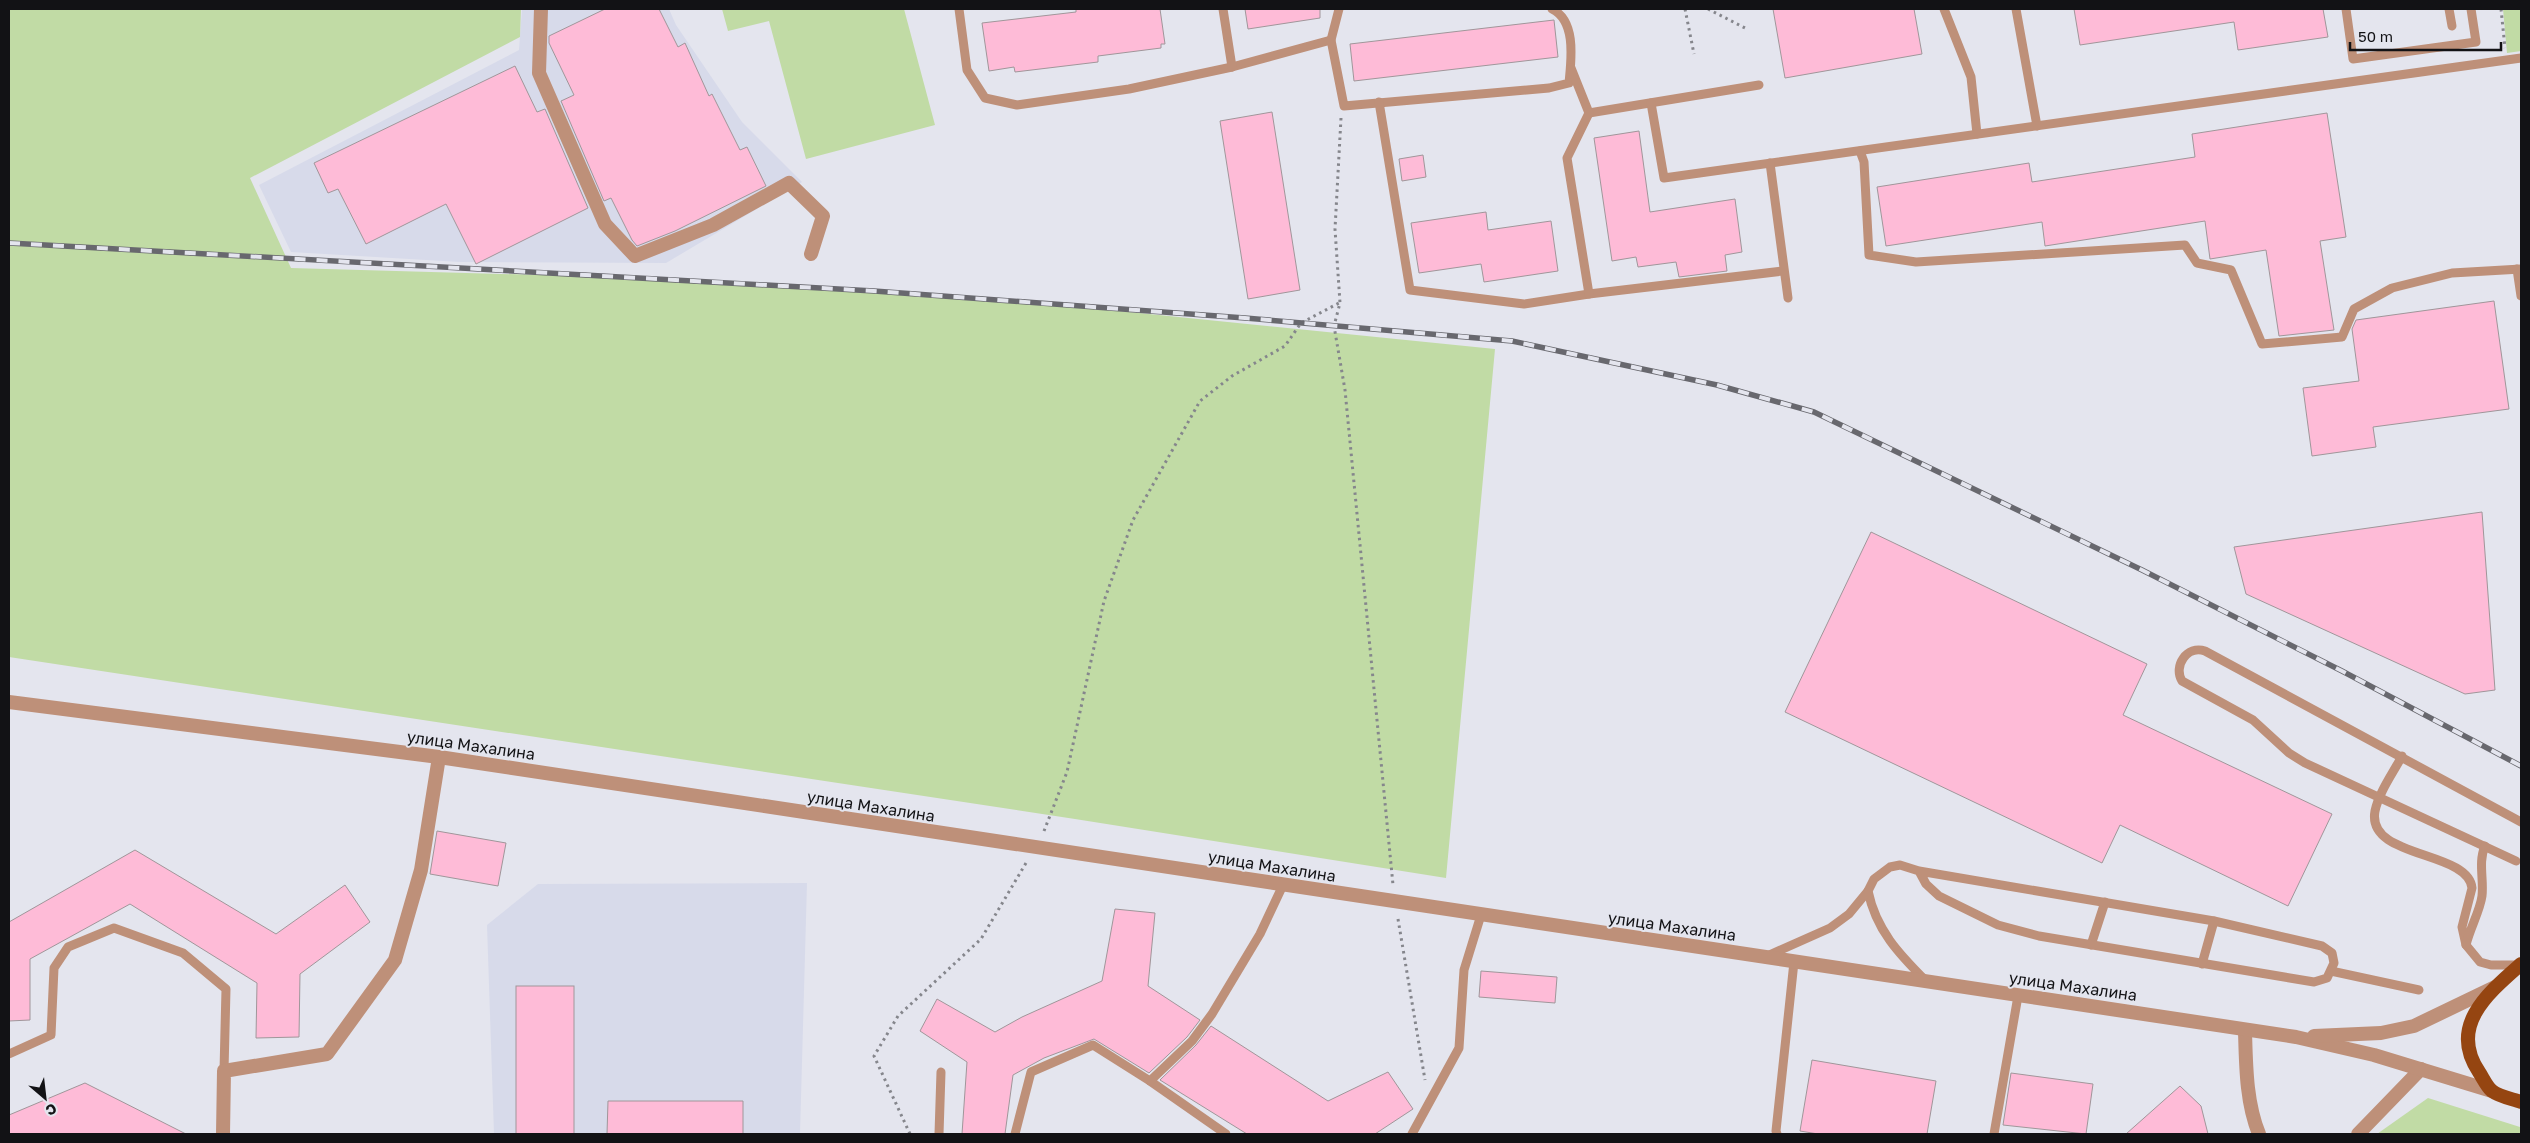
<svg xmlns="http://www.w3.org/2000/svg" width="2530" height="1143" viewBox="0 0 2530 1143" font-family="'Golos Text',sans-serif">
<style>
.built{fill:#d7daea}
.green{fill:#c1dba5}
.building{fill:#febbd7;stroke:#a0969a}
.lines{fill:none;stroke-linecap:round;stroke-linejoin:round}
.path{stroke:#85868c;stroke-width:3;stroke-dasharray:2.5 4;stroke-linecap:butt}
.service{stroke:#be9079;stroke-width:9}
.minor{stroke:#be9079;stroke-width:14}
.tertiary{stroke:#be9079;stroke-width:14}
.primary{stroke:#954511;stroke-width:14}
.rail-casing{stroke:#68686e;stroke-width:5.5}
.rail{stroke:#e4e5ee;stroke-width:4;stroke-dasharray:11;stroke-linecap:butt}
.labels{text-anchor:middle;stroke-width:4;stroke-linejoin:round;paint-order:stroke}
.street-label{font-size:16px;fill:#121215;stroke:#e4e5ee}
</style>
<rect width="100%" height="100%" fill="#e4e5ee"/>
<g class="built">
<path d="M 522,9 L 669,9 L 676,25 L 742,122 L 802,182 L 666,263 L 460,262 L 291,252 L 259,185 L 519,50 Z"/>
<path d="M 807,883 L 800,1134 L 494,1134 L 487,925 L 538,884 Z"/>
</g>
<g class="green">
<path d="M 9,9 L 521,9 L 520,37 L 250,178 L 291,268 L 611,277 L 1001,299 L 1495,349 L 1446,878 L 1075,819 L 9,657 Z"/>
<path d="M 722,9 L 904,9 L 935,125 L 806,159 L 769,21 L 728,31 Z"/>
<path d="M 2503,9 L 2521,9 L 2521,51 L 2507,53 Z"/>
<path d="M 2428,1098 L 2520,1127 L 2521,1134 L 2377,1134 Z"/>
</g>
<g class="building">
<path d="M 605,9 L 659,9 L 678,47 L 685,43 L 709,96 L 712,94 L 740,150 L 747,147 L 766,186 L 675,231 L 637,246 L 632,240 L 611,198 L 604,201 L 561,101 L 574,95 L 549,43 L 549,36 Z"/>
<path d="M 1076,9 L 1160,9 L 1165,44 L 1161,44 L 1161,48 L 1098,56 L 1098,62 L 1015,72 L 1014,67 L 989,71 L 982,23 L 1076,12 Z"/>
<path d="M 1245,9 L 1320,9 L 1320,18 L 1248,29 Z"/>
<path d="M 1773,9 L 1914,9 L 1922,54 L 1785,78 Z"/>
<path d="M 2074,9 L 2323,9 L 2328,37 L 2238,50 L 2234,22 L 2080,45 Z"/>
<path d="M 1554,20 L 1558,57 L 1354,81 L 1350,44 Z"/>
<path d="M 515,66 L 537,112 L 545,109 L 588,208 L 476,264 L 446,204 L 366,244 L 338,189 L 328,193 L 314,163 Z"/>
<path d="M 1272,112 L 1300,290 L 1248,299 L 1220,121 Z"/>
<path d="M 2327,113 L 2346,237 L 2320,241 L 2334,330 L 2279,336 L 2266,250 L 2210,259 L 2205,221 L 2045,246 L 2042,222 L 1886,246 L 1877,187 L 2029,163 L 2032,182 L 2195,157 L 2192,134 Z"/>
<path d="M 1639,131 L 1650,212 L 1735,199 L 1742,252 L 1725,255 L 1727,271 L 1679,277 L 1676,262 L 1638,267 L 1636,257 L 1612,261 L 1594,138 Z"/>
<path d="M 1423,155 L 1426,177 L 1402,181 L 1399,159 Z"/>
<path d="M 1486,212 L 1488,230 L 1551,221 L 1558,271 L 1484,282 L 1481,264 L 1419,273 L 1411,223 Z"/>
<path d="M 2494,301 L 2509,409 L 2373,427 L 2376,447 L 2312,456 L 2303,388 L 2359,381 L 2352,329 L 2356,320 Z"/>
<path d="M 2482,512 L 2495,690 L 2465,694 L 2246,594 L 2234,547 Z"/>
<path d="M 1871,532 L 2147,664 L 2123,715 L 2332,814 L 2288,906 L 2120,825 L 2102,863 L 1785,712 Z"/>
<path d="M 437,831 L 506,843 L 498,886 L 430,874 Z"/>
<path d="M 135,850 L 276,934 L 345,885 L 370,922 L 300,974 L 299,1037 L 256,1038 L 257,983 L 130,904 L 30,959 L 30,1020 L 9,1021 L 9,922 Z"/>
<path d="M 1115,909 L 1155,913 L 1148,986 L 1200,1020 L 1187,1037 L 1149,1073 L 1094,1039 L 1044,1058 L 1013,1075 L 1005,1134 L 962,1134 L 967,1062 L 920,1031 L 937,999 L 995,1032 L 1022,1017 L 1102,981 Z"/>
<path d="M 1481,971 L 1557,977 L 1555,1003 L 1479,997 Z"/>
<rect x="516" y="986" width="58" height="148"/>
<path d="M 1211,1026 L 1328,1101 L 1388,1072 L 1413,1109 L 1375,1134 L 1247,1134 L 1160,1080 L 1196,1045 Z"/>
<path d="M 1812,1060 L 1936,1081 L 1927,1134 L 1818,1134 L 1800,1131 Z"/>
<path d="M 2011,1073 L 2093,1084 L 2086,1134 L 2003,1125 Z"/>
<path d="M 85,1083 L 186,1134 L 9,1134 L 9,1115 Z"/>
<path d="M 2180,1086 L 2201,1106 L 2208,1134 L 2126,1134 Z"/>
<path d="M 608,1101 L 743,1101 L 743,1134 L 607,1134 Z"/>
</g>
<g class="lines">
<g class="path">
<path d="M 1685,9 L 1694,54"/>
<path d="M 1708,9 L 1747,29"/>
<path d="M 2501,9 L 2505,48"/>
<path d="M 1341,118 L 1335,229 L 1340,303 L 1334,326 L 1345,390 L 1393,885"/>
<path d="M 1044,831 L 1067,772 L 1104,601 L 1133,520 L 1200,401 L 1232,376 L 1285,346 L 1301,323 L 1339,303"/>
<path d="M 1398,919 L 1425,1080"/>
<path d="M 910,1134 L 874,1056 L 898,1016 L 981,939 L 1026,863"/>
</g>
<g class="service">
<path d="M 959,9 L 967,70 L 985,98 L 1017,105 L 1129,89 L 1232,67 L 1331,40"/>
<path d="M 1223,9 L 1232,67"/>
<path d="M 1339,9 L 1331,40 L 1344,106 L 1549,88 L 1569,83 C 1571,61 1577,21 1552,9"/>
<path d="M 1944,9 L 1971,77 L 1977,134"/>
<path d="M 2016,9 L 2037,126"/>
<path d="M 2346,9 L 2353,59 L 2476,42 L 2471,9"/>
<path d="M 2449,9 L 2452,26"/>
<path d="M 1571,68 L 1589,113 L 1759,85"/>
<path d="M 1379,102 L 1410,290 L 1524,304 L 1589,294 L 1783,271"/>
<path d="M 1651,103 L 1664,178 L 2521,58"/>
<path d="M 1589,113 L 1567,158 L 1589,294"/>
<path d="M 1860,151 L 1864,162 L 1869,255 L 1916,262 L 2185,245 L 2197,263 L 2231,270 L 2262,344 L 2342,337 L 2354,309 L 2392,288 L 2452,273 L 2521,269"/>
<path d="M 1770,163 L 1788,298"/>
<path d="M 2517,269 L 2521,296"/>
<path d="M 2402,756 C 2393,773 2379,792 2375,811 C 2366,859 2468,850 2472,888 L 2462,927 L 2466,945 L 2480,962 L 2491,965 L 2520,965"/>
<path d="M 2516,861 L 2305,763 L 2289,753 L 2253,720 L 2182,681 C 2173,666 2187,645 2205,651 L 2521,822"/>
<path d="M 1868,891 C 1876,930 1899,954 1926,981"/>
<path d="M 2091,945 L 2105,902"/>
<path d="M 2466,945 C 2470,928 2480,911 2482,896 C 2484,880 2478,862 2485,846"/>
<path d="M 1767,956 L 1830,928 L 1849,914 L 1868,891 L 1874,879 L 1890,867 L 1900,865 L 1919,871 L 2214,921 L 2322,946 L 2332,953 L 2334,963 L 2327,978 L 2314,982 L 2039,936 L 1998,925 L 1939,896 L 1926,884 L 1919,871"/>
<path d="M 2202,964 L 2214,921"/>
<path d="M 2331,971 L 2419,990"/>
<path d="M 9,1054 L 51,1035 L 54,968 L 68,947 L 114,928 L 183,953 L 226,989 L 224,1071"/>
<path d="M 1150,1081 L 1226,1134"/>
<path d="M 939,1134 L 941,1072"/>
<path d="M 1015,1134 L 1031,1072 L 1093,1045 L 1150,1081 L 1192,1041 L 1212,1014 L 1260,934 L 1283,885"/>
<path d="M 1412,1134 L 1459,1048 L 1464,970 L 1481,915"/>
<path d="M 1777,1134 L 1776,1131 L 1794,962"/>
<path d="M 1994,1134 L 2018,996"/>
</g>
<g class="minor">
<path d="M 541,9 L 539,73 L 605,224 L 635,256 L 713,225 L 789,183 L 823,216 L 811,254"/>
<path d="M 2245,1031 C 2246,1065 2246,1102 2259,1134"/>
<path d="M 223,1134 L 224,1071 L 327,1054 L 395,960 L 421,870 L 439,757"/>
<path d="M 2358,1134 L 2421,1069"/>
</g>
<g class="tertiary">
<path d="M 9,702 L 439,757 L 2296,1037 L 2374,1055 L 2492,1091"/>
<path d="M 2314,1036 L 2381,1033 L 2414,1026 L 2495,987"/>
</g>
<path class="primary" d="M 2521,964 C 2488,993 2448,1026 2479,1072 C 2483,1078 2487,1087 2492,1091 C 2500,1097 2513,1099 2521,1102"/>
<defs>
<path id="rail" d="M 9,243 L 874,291 L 1245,318 L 1512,341 L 1717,385 L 1814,412 L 2142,570 L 2342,671 L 2521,766"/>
</defs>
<use href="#rail" class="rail-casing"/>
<use href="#rail" class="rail"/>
</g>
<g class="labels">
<g class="street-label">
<text transform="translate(471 745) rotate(8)" y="6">улица Махалина</text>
<text transform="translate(871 806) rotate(9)" y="6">улица Махалина</text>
<text transform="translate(1272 866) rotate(9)" y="6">улица Махалина</text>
<text transform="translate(1672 926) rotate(8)" y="6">улица Махалина</text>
<text transform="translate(2073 986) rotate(8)" y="6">улица Махалина</text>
</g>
</g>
<rect width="2530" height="1143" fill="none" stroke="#121215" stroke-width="20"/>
<g transform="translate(45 1098) rotate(152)" stroke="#e4e5ee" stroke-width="4" paint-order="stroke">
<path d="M0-4L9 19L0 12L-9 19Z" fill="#121215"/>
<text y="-8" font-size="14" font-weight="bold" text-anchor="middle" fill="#121215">С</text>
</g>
<path d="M2350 42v8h151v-8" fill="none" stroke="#121215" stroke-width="2.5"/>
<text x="2358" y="42" font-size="15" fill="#121215" stroke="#e4e5ee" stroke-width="4" paint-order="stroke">50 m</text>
</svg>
